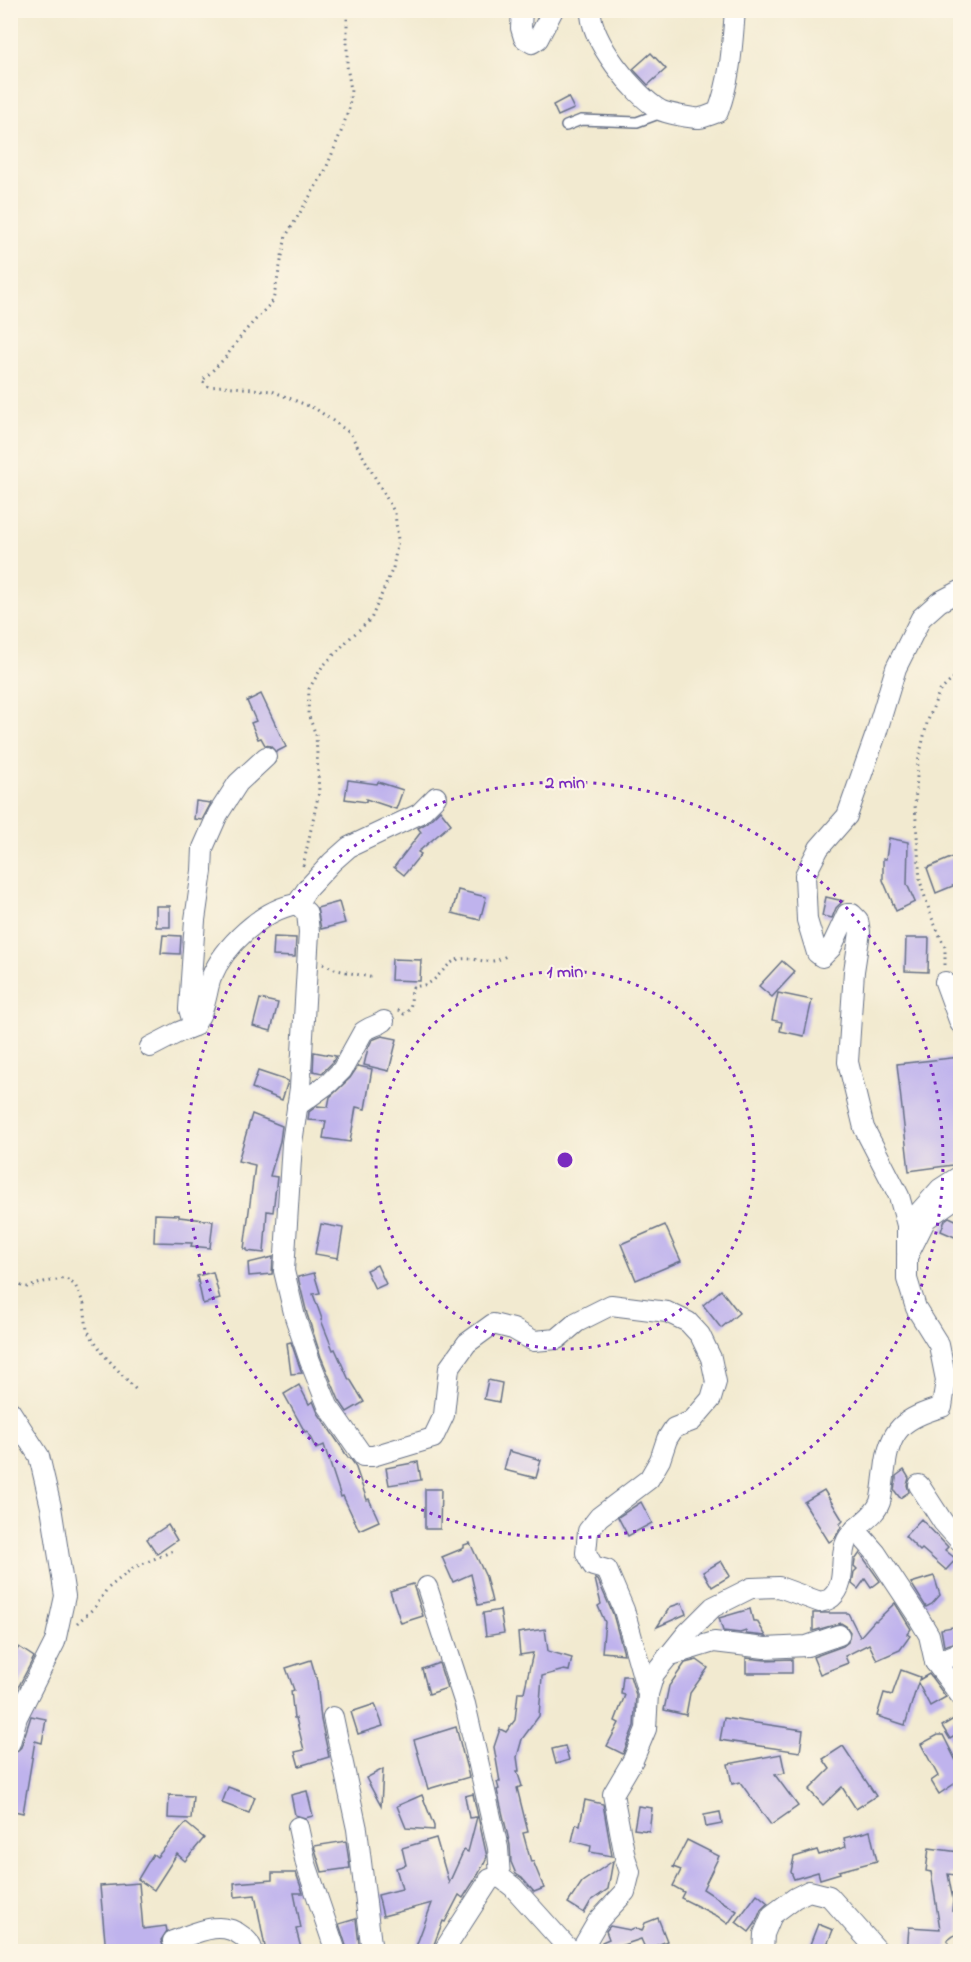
<svg xmlns="http://www.w3.org/2000/svg" width="971" height="1962" viewBox="0 0 971 1962" font-family="'Indie Flower',sans-serif">
<style>
.building{fill:#bfb3ed}
.lines{fill:none;stroke-linecap:round;stroke-linejoin:round}
.service-casing{stroke:#667086;stroke-width:12}
.minor-casing{stroke:#667086;stroke-width:22}
.path{stroke:#667086;stroke-width:3;stroke-dasharray:1.5 4.5;stroke-linecap:butt}
.service{stroke:#fff;stroke-width:9}
.minor{stroke:#fff;stroke-width:20}
.ring{fill:none;stroke:#7b2cbf;stroke-width:3;stroke-dasharray:3 6}
.centre{fill:#7b2cbf;stroke:#fcf5e5;stroke-width:3}
.ring-label{font-size:18px;text-anchor:middle;font-weight:bold;fill:#7b2cbf;stroke:#fcf5e5;stroke-width:4.5;stroke-linejoin:round;paint-order:stroke}
</style>
<rect width="100%" height="100%" fill="#fcf5e5"/>
<filter id="ink" filterUnits="userSpaceOnUse"><feTurbulence type="fractalNoise" baseFrequency=".0167" numOctaves="2"/><feDisplacementMap in="SourceGraphic" scale="12" xChannelSelector="R" yChannelSelector="G"/><feConvolveMatrix kernelMatrix="1 2 1 2 8 2 1 2 1" color-interpolation-filters="sRGB"/></filter>
<filter id="wash" filterUnits="userSpaceOnUse"><feTurbulence type="fractalNoise" baseFrequency=".008" numOctaves="4" result="noise"/><feDisplacementMap in="SourceGraphic" scale="24" xChannelSelector="R" yChannelSelector="G"/><feGaussianBlur stdDeviation="1.35" result="paint"/><feColorMatrix in="noise" values="0 0 0 0 0 0 0 0 0 0 0 0 0 0 0 0 0 1.4 0 .05"/><feComposite in="paint" operator="in"/></filter>
<g filter="url(#wash)">
<rect width="100%" height="100%" fill="#f2ead0"/>
<g id="blocks">
<g class="building">
<path d="M 651,53 L 666,69 L 648,85 L 633,69 Z"/>
<path d="M 568,97 L 574,109 L 558,116 L 553,105 Z"/>
<path d="M 261,694 L 286,747 L 276,752 L 270,746 L 265,745 L 261,738 L 258,739 L 251,723 L 256,721 L 247,701 Z"/>
<path d="M 348,780 L 377,784 L 378,782 L 403,790 L 396,809 L 366,799 L 366,802 L 345,799 Z"/>
<path d="M 196,801 L 211,803 L 202,820 L 194,819 Z"/>
<path d="M 440,810 L 451,824 L 418,852 L 421,854 L 404,875 L 394,867 L 421,832 L 418,828 L 427,823 Z"/>
<path d="M 889,838 L 908,842 L 907,884 L 915,902 L 896,911 L 883,880 L 883,859 L 886,859 Z"/>
<path d="M 953,857 L 960,876 L 960,883 L 936,893 L 927,868 Z"/>
<path d="M 458,890 L 486,897 L 480,920 L 452,913 Z"/>
<path d="M 826,897 L 843,901 L 836,908 L 832,918 L 822,916 Z"/>
<path d="M 339,902 L 345,923 L 321,929 L 317,908 Z"/>
<rect x="156" y="906" width="14" height="21"/>
<path d="M 163,935 L 181,936 L 180,954 L 161,953 Z"/>
<path d="M 274,937 L 296,938 L 295,957 L 273,956 Z"/>
<path d="M 906,938 L 929,938 L 928,972 L 905,971 Z"/>
<path d="M 392,959 L 421,960 L 420,981 L 391,980 Z"/>
<path d="M 782,961 L 795,972 L 772,997 L 759,986 Z"/>
<path d="M 778,993 L 812,1000 L 804,1036 L 780,1031 L 782,1022 L 772,1020 Z"/>
<path d="M 260,999 L 278,1003 L 271,1031 L 253,1026 Z"/>
<path d="M 382,1036 L 397,1039 L 389,1071 L 364,1065 L 368,1048 L 372,1040 Z"/>
<path d="M 314,1052 L 336,1056 L 332,1063 L 322,1073 L 313,1071 Z"/>
<path d="M 960,1057 L 960,1164 L 909,1171 L 897,1064 Z"/>
<path d="M 358,1066 L 372,1069 L 365,1109 L 356,1107 L 350,1142 L 323,1138 L 326,1121 L 308,1120 L 309,1112 L 317,1106 L 328,1107 L 330,1097 L 350,1078 Z"/>
<path d="M 258,1071 L 288,1081 L 282,1100 L 252,1088 Z"/>
<path d="M 252,1114 L 282,1126 L 280,1141 L 270,1176 L 277,1177 L 273,1212 L 267,1211 L 264,1253 L 247,1251 L 247,1249 L 244,1249 L 255,1165 L 238,1161 Z"/>
<path d="M 155,1214 L 179,1215 L 179,1217 L 213,1221 L 210,1248 L 191,1246 L 192,1243 L 154,1242 Z"/>
<path d="M 949,1217 L 960,1222 L 960,1230 L 957,1238 L 941,1231 L 945,1220 Z"/>
<path d="M 321,1224 L 343,1228 L 338,1258 L 315,1254 Z"/>
<path d="M 665,1225 L 681,1261 L 636,1280 L 621,1244 Z"/>
<path d="M 273,1257 L 272,1274 L 249,1276 L 248,1263 Z"/>
<path d="M 377,1265 L 386,1284 L 375,1289 L 366,1270 Z"/>
<path d="M 213,1272 L 220,1299 L 203,1304 L 197,1276 Z"/>
<path d="M 314,1273 L 320,1293 L 313,1294 L 322,1319 L 321,1320 L 333,1350 L 335,1349 L 349,1380 L 350,1379 L 364,1402 L 347,1412 L 339,1400 L 321,1357 L 307,1314 L 298,1277 Z"/>
<path d="M 721,1290 L 739,1313 L 721,1328 L 703,1305 Z"/>
<path d="M 291,1342 L 299,1365 L 302,1373 L 291,1374 L 287,1343 Z"/>
<path d="M 488,1380 L 502,1383 L 499,1402 L 484,1399 Z"/>
<path d="M 299,1385 L 309,1404 L 313,1401 L 318,1413 L 342,1448 L 348,1458 L 350,1458 L 355,1465 L 367,1500 L 369,1499 L 379,1521 L 359,1530 L 343,1496 L 341,1497 L 324,1445 L 316,1449 L 307,1431 L 305,1432 L 284,1394 Z"/>
<path d="M 509,1451 L 541,1460 L 536,1478 L 504,1470 Z"/>
<path d="M 418,1462 L 421,1480 L 389,1485 L 386,1468 Z"/>
<path d="M 904,1470 L 909,1478 L 907,1485 L 909,1492 L 900,1498 L 894,1490 L 896,1479 L 896,1476 Z"/>
<path d="M 425,1489 L 441,1489 L 440,1529 L 425,1529 Z"/>
<path d="M 824,1490 L 843,1521 L 840,1524 L 841,1527 L 835,1538 L 829,1542 L 804,1502 Z"/>
<path d="M 641,1502 L 652,1523 L 628,1536 L 618,1517 Z"/>
<path d="M 921,1519 L 948,1547 L 945,1550 L 956,1559 L 946,1570 L 922,1549 L 920,1551 L 905,1536 Z"/>
<path d="M 168,1525 L 177,1540 L 157,1554 L 147,1539 Z"/>
<path d="M 470,1543 L 486,1577 L 492,1602 L 478,1605 L 471,1574 L 453,1582 L 442,1557 L 464,1548 L 464,1545 Z"/>
<path d="M 860,1553 L 880,1581 L 871,1588 L 865,1579 L 858,1589 L 852,1584 L 854,1572 L 857,1569 L 854,1566 L 855,1560 Z"/>
<path d="M 721,1561 L 730,1576 L 712,1587 L 703,1572 Z"/>
<path d="M 934,1576 L 940,1595 L 932,1604 L 926,1607 L 911,1583 Z"/>
<path d="M 595,1579 L 598,1580 L 613,1614 L 624,1654 L 602,1652 L 605,1622 L 598,1606 L 601,1604 Z"/>
<path d="M 413,1584 L 423,1616 L 401,1623 L 390,1591 Z"/>
<path d="M 682,1603 L 686,1614 L 657,1627 L 670,1607 Z"/>
<path d="M 895,1603 L 911,1629 L 907,1634 L 910,1636 L 900,1650 L 877,1660 L 869,1644 L 845,1656 L 848,1663 L 820,1674 L 813,1657 L 843,1646 L 848,1642 L 850,1632 L 846,1626 L 841,1623 L 813,1631 L 813,1613 L 848,1613 L 860,1637 L 875,1620 L 876,1621 Z"/>
<path d="M 750,1609 L 753,1621 L 757,1621 L 766,1636 L 746,1634 L 746,1631 L 740,1633 L 723,1631 L 719,1618 Z"/>
<path d="M 500,1610 L 504,1633 L 486,1636 L 483,1613 Z"/>
<path d="M 958,1626 L 960,1641 L 944,1646 L 941,1629 Z"/>
<path d="M 545,1629 L 548,1651 L 572,1658 L 569,1671 L 564,1670 L 542,1676 L 539,1716 L 522,1739 L 517,1757 L 519,1771 L 517,1771 L 522,1786 L 517,1788 L 528,1832 L 523,1833 L 531,1862 L 533,1861 L 544,1888 L 534,1892 L 522,1878 L 516,1874 L 511,1862 L 510,1845 L 497,1790 L 499,1789 L 497,1782 L 500,1782 L 494,1747 L 500,1729 L 506,1732 L 515,1720 L 518,1692 L 524,1692 L 533,1653 L 520,1655 L 518,1633 Z"/>
<path d="M 19,1647 L 34,1657 L 10,1703 L 10,1660 Z"/>
<path d="M 746,1658 L 765,1660 L 792,1659 L 792,1673 L 746,1673 Z"/>
<path d="M 311,1660 L 317,1681 L 321,1720 L 329,1757 L 299,1766 L 295,1752 L 304,1750 L 296,1718 L 294,1718 L 291,1691 L 294,1690 L 286,1668 Z"/>
<path d="M 697,1660 L 708,1668 L 690,1693 L 686,1715 L 664,1710 L 669,1686 L 685,1663 Z"/>
<path d="M 439,1663 L 447,1688 L 429,1694 L 422,1669 Z"/>
<path d="M 901,1670 L 920,1677 L 919,1680 L 929,1674 L 946,1697 L 930,1706 L 918,1683 L 905,1725 L 877,1716 L 884,1693 L 892,1695 Z"/>
<path d="M 623,1676 L 630,1676 L 636,1695 L 634,1726 L 623,1754 L 607,1746 L 619,1723 L 615,1721 L 625,1695 L 621,1694 Z"/>
<path d="M 375,1704 L 383,1726 L 358,1734 L 351,1712 Z"/>
<path d="M 960,1715 L 960,1733 L 950,1739 L 942,1726 Z"/>
<path d="M 31,1716 L 46,1719 L 42,1743 L 35,1741 L 23,1813 L 10,1810 L 10,1770 L 14,1754 L 21,1747 Z"/>
<path d="M 724,1718 L 803,1730 L 800,1752 L 720,1740 Z"/>
<path d="M 456,1727 L 469,1777 L 428,1789 L 414,1740 Z"/>
<path d="M 938,1735 L 943,1735 L 960,1769 L 960,1780 L 939,1794 L 931,1781 L 938,1776 L 921,1744 Z"/>
<path d="M 565,1746 L 569,1760 L 556,1764 L 552,1749 Z"/>
<path d="M 843,1746 L 876,1796 L 856,1809 L 842,1787 L 823,1805 L 809,1790 L 830,1769 L 823,1759 Z"/>
<path d="M 781,1754 L 785,1773 L 775,1775 L 798,1806 L 771,1825 L 740,1782 L 732,1784 L 728,1764 Z"/>
<path d="M 383,1769 L 381,1806 L 366,1778 Z"/>
<path d="M 228,1787 L 255,1797 L 249,1813 L 222,1803 Z"/>
<path d="M 307,1791 L 313,1816 L 305,1818 L 295,1815 L 291,1795 Z"/>
<path d="M 473,1794 L 487,1857 L 479,1873 L 463,1898 L 459,1895 L 445,1922 L 443,1921 L 431,1952 L 414,1952 L 432,1903 L 383,1916 L 378,1895 L 402,1889 L 396,1868 L 406,1865 L 402,1848 L 436,1838 L 449,1883 L 464,1850 L 468,1852 L 477,1817 L 469,1818 L 465,1796 Z"/>
<path d="M 169,1795 L 193,1796 L 191,1819 L 168,1818 Z"/>
<path d="M 422,1795 L 434,1826 L 434,1830 L 406,1828 L 397,1806 Z"/>
<path d="M 585,1800 L 603,1804 L 612,1856 L 590,1852 L 591,1846 L 572,1841 L 576,1824 L 580,1825 Z"/>
<path d="M 638,1806 L 652,1808 L 649,1831 L 634,1829 Z"/>
<path d="M 720,1812 L 722,1824 L 706,1827 L 704,1815 Z"/>
<path d="M 186,1823 L 204,1838 L 185,1861 L 177,1854 L 154,1890 L 138,1879 L 153,1854 L 157,1857 Z"/>
<path d="M 870,1831 L 877,1861 L 839,1871 L 840,1873 L 820,1879 L 818,1872 L 794,1879 L 791,1872 L 794,1857 L 817,1850 L 819,1855 L 846,1847 L 844,1838 Z"/>
<path d="M 687,1840 L 719,1856 L 703,1889 L 737,1911 L 728,1924 L 717,1916 L 681,1898 L 684,1892 L 673,1886 L 681,1870 L 673,1867 Z"/>
<path d="M 346,1841 L 350,1868 L 322,1872 L 314,1846 Z"/>
<path d="M 929,1848 L 959,1852 L 956,1875 L 948,1874 L 953,1900 L 952,1911 L 960,1905 L 960,1931 L 948,1940 L 947,1949 L 944,1949 L 943,1952 L 907,1952 L 909,1927 L 940,1929 L 931,1872 L 926,1871 Z"/>
<path d="M 613,1861 L 608,1889 L 591,1901 L 584,1913 L 568,1903 L 582,1882 Z"/>
<path d="M 272,1873 L 296,1873 L 303,1893 L 294,1893 L 301,1928 L 296,1929 L 302,1952 L 266,1952 L 255,1895 L 235,1897 L 234,1883 L 272,1880 Z"/>
<path d="M 139,1883 L 143,1929 L 166,1926 L 167,1931 L 161,1940 L 164,1949 L 145,1952 L 106,1952 L 100,1886 Z"/>
<path d="M 757,1894 L 768,1903 L 761,1910 L 755,1924 L 749,1932 L 736,1922 Z"/>
<path d="M 658,1918 L 667,1941 L 646,1950 L 641,1939 L 605,1951 L 602,1942 L 609,1939 L 606,1931 L 610,1926 L 630,1930 L 634,1928 L 642,1931 L 645,1923 Z"/>
<path d="M 356,1919 L 360,1952 L 348,1952 L 339,1924 Z"/>
<path d="M 818,1924 L 833,1930 L 824,1952 L 807,1952 Z"/>
</g>
</g>
</g>
<g filter="url(#ink)">
<use href="#blocks" fill-opacity="0" stroke="#667086" stroke-width="1.5"/>
<g class="lines">
<defs>
<path id="service" d="M 566,126 L 581,120 L 637,122 L 664,112"/>
<g id="minor">
<path d="M 522,10 L 521,28 L 524,38 L 532,43 L 538,39 L 553,10"/>
<path d="M 591,10 C 589,39 635,96 660,110 C 665,113 694,119 700,118 C 706,117 712,114 718,112 C 731,77 732,47 735,10"/>
<path d="M 297,904 L 307,889 L 332,862 L 349,847 L 419,814 L 436,797"/>
<path d="M 945,982 L 960,1023"/>
<path d="M 194,1026 L 189,1009 L 195,920 L 202,871 L 203,848 L 218,814 L 238,783 L 266,757"/>
<path d="M 150,1047 L 179,1032 L 194,1026 C 198,1019 202,1013 204,1005 C 207,996 208,986 211,978 C 224,946 263,909 297,904 L 307,913 L 309,932 L 300,1088 L 292,1143 L 284,1271 L 295,1317 L 310,1361 L 328,1406 L 363,1456 L 373,1456 L 433,1438 L 444,1415 L 449,1368 L 467,1343 L 493,1324 L 513,1329 L 534,1341 L 557,1339 L 577,1322 L 611,1305 L 667,1312 L 688,1322 L 700,1335 L 711,1358 L 716,1382 L 711,1399 L 692,1421 L 674,1428 L 667,1439 L 660,1460 L 649,1479 L 599,1517 L 588,1531 L 586,1553 L 593,1566 L 607,1570 L 624,1610 L 648,1694"/>
<path d="M 297,1106 L 329,1083 L 342,1070 L 363,1032 C 369,1027 377,1026 384,1021"/>
<path d="M 915,1217 L 940,1189 L 960,1176"/>
<path d="M 907,1253 L 907,1225 L 899,1196 L 864,1128 L 848,1062 L 854,971 L 860,932 L 858,920 L 852,914 L 847,914 L 831,948 L 822,957 L 817,953 L 807,920 L 805,875 L 819,848 L 847,816 L 876,734 L 896,668 L 921,618 L 939,602 L 960,591"/>
<path d="M 10,1411 L 39,1456 L 51,1507 L 65,1596 L 55,1642 L 17,1717 L 10,1743"/>
<path d="M 919,1485 L 943,1522 L 960,1541"/>
<path d="M 855,1529 L 876,1553 L 917,1615 L 929,1635 L 935,1662 L 960,1695"/>
<path d="M 427,1587 L 465,1704 L 498,1848 L 500,1877"/>
<path d="M 668,1656 L 714,1642 L 765,1648 L 807,1646 L 839,1635"/>
<path d="M 935,1662 L 960,1653"/>
<path d="M 333,1717 L 357,1829 L 372,1952"/>
<path d="M 298,1827 L 306,1864 L 336,1952"/>
<path d="M 173,1941 C 196,1933 221,1919 242,1936 C 248,1941 251,1944 253,1952"/>
<path d="M 443,1952 L 490,1879 L 500,1877 L 513,1887 L 567,1947 L 576,1952"/>
<path d="M 580,1952 L 598,1921 L 625,1892 L 630,1872 L 625,1857 L 613,1794 L 633,1760 L 646,1729 L 648,1694 L 654,1674 L 687,1633 L 713,1607 L 751,1588 L 779,1587 L 820,1602 C 824,1601 830,1600 832,1597 C 848,1583 838,1557 847,1540 C 855,1524 874,1519 880,1502 C 883,1492 883,1480 885,1470 C 889,1429 904,1418 942,1407 L 946,1380 L 939,1345 L 916,1308 L 907,1279 L 907,1257 L 926,1219 L 960,1195"/>
<path d="M 763,1952 L 764,1934 L 772,1915 L 795,1898 L 809,1891 L 829,1896 L 879,1952"/>
</g>
</defs>
<use href="#service" class="service-casing"/>
<use href="#minor" class="minor-casing"/>
<g class="path">
<path d="M 303,866 L 319,792 L 316,735 L 308,714 L 309,689 L 322,667 L 351,637 L 371,619 L 393,568 L 398,540 L 395,513 L 350,433 L 316,409 L 272,391 L 224,386 L 209,387 L 202,381 L 225,358 L 245,331 L 273,301 L 286,236 L 325,171 L 341,132 L 349,109 L 351,90 L 347,66 L 347,10"/>
<path d="M 323,964 L 337,970 L 374,978"/>
<path d="M 945,965 L 945,947 L 931,916 L 920,881 L 915,805 L 918,762 L 927,723 L 939,692 L 958,674 L 960,674"/>
<path d="M 398,1010 L 404,1014 C 415,1008 409,997 413,987 C 417,986 422,986 427,984 C 439,979 447,961 460,959 C 478,957 488,967 506,956"/>
<path d="M 10,1280 C 28,1291 27,1287 44,1282 C 51,1281 58,1280 65,1278 L 75,1285 L 84,1304 L 87,1330 L 104,1355 L 138,1392"/>
<path d="M 77,1623 L 95,1607 L 107,1589 L 133,1568 L 175,1550"/>
</g>
<use href="#service" class="service"/>
<use href="#minor" class="minor"/>
</g>
</g>
<g class="ring">
<circle cx="565" cy="1160" r="189"/>
<circle cx="565" cy="1160" r="378"/>
</g>
<circle cx="565" cy="1160" r="9" class="centre"/>
<g class="ring-label">
<text x="565" y="788">2 min</text>
<text x="565" y="977">1 min</text>
</g>
<rect width="971" height="1962" fill="none" stroke="#fcf5e5" stroke-width="36"/>
</svg>
